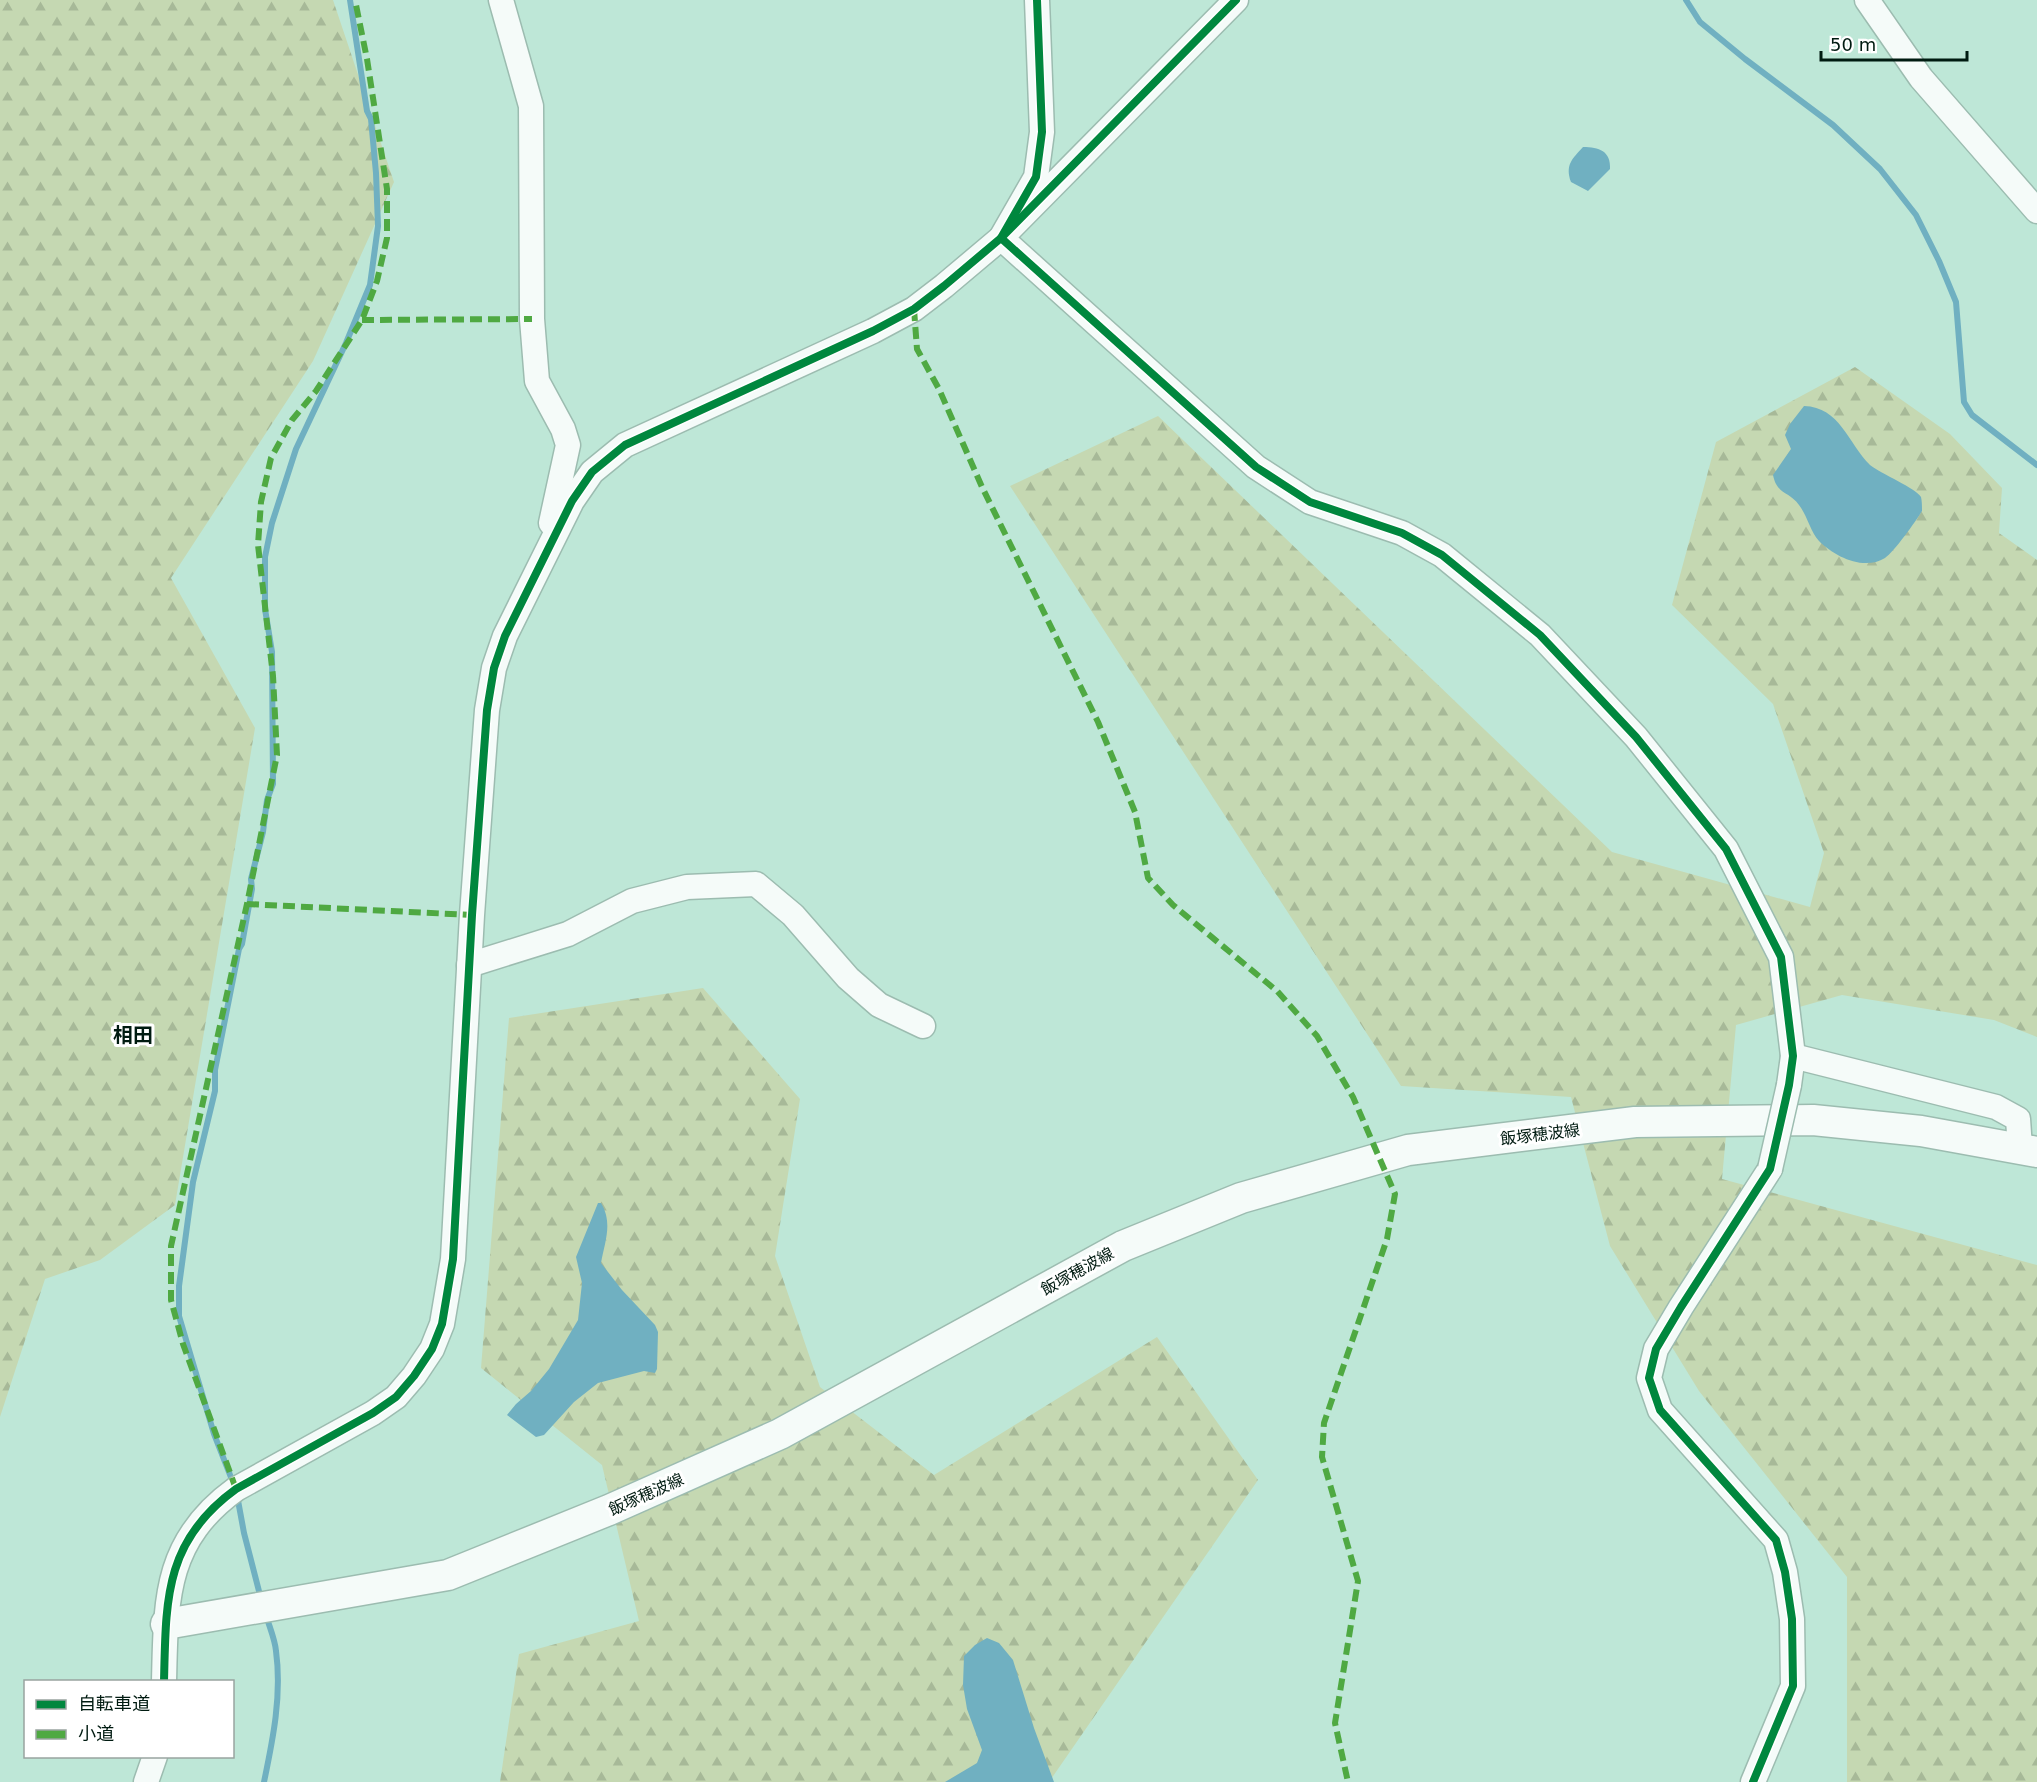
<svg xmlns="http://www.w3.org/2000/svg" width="2037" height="1782" viewBox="0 0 2037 1782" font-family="'DejaVu Sans','Noto Sans JP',sans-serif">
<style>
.forest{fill:url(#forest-firs)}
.water{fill:#70b0c1}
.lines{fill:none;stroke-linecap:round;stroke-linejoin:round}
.stream{stroke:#70b0c1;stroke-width:6}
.minor-casing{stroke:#9cbcb0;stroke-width:27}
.major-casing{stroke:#9cbcb0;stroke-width:33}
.minor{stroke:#f5fbf9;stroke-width:24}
.major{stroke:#f5fbf9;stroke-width:30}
.minor-bridge-casing{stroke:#9cbcb0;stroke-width:27;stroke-linecap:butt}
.minor-bridge{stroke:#f5fbf9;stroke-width:24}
.quiet{stroke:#4fa942;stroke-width:6;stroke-dasharray:12 6;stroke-linecap:butt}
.cycleway-casing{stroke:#fff;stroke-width:11}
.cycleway{stroke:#00873e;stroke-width:8}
.labels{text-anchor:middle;stroke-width:6;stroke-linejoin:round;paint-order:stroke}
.street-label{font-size:16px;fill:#001b11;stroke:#fff}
.quarter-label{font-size:20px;font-weight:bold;fill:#001b11;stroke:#fff}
</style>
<defs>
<pattern id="forest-firs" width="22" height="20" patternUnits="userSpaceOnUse" patternTransform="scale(1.5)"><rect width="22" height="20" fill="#c5d8b2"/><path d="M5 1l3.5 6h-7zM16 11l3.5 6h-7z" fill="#a7b998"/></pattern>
</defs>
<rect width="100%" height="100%" fill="#bee7d7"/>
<g class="forest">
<path d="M 0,0 L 333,0 L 394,182 L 313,361 L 171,578 L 255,728 L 175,1205 L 100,1260 L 45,1279 L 0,1417 Z"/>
<path d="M 1855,367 L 1950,434 L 2002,488 L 1999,533 L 2037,560 L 2037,1037 L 1994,1020 L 1842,995 L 1736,1025 L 1722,1179 L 2037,1265 L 2037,1782 L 1847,1782 L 1847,1577 L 1699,1391 L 1610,1246 L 1571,1097 L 1401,1086 L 1010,486 L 1158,416 L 1612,852 L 1810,907 L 1824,853 L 1773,704 L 1672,605 L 1716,442 Z"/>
<path d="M 703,988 L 800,1099 L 775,1256 L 820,1387 L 934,1475 L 1157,1337 L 1258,1480 L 1049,1782 L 500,1782 L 519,1654 L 639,1621 L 602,1465 L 481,1368 L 509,1018 Z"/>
</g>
<g class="water">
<path d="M 1583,147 C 1599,147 1611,151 1610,169 L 1588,191 L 1571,182 C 1565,165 1572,159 1583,147 Z"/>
<path d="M 1804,406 C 1840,407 1848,443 1870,465 C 1881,474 1916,488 1921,497 C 1922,501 1922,507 1922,511 C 1916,521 1894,552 1885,558 C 1864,571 1835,557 1819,541 C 1810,531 1807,515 1799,505 C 1789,491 1777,495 1773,475 L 1791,449 L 1785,435 L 1790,424 Z"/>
<path d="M 598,1203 L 601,1203 C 613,1223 605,1241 601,1263 L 622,1290 L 655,1325 L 658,1332 L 657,1369 L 655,1373 L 644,1371 L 598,1383 L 574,1402 L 544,1435 L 536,1437 L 507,1415 L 516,1404 L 531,1391 L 549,1369 L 578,1320 L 582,1283 L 576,1257 Z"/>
<path d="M 987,1638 L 999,1643 L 1013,1660 L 1034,1728 L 1054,1782 L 945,1782 L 977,1763 L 982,1750 L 967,1709 L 963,1685 L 964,1656 L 975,1645 Z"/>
</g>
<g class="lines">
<g class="stream">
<path d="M 1686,0 L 1700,22 L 1745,59 L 1833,125 L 1880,169 L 1916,215 L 1939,261 L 1956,302 L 1964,402 L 1972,415 L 2037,465"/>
<path d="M 234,1485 L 214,1434 L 179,1316 L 179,1286 L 193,1182 L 215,1091 L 215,1070 L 239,949 L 242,944 L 252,889 L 251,879 L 263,832 L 267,800 L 273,784 L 272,652 L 265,609 L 265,557 L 272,523 L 296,449 L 346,343 L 370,285 L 378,226 L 376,173 L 371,119 L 367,111 L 350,0"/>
<path d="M 237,1495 L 244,1533 L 261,1599"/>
<path d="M 264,1782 C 273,1739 282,1695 276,1651 C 275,1639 269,1626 266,1615"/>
</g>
<defs>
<g id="minor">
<path d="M 501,0 L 531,106 L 532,319 L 537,381 L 563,429 L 568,445 L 551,523"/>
<path d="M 1037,0 L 1042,132 L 1036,177 L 1001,238 L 1256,467 L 1310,502 L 1402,533 L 1442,555 L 1540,635 L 1636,737 L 1726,849 L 1781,957 L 1793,1056 L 1789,1085"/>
<path d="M 1867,0 L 1921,78 L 2037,211"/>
<path d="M 469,965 L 568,934 L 632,901 L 687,887 L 756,884 L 793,915 L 848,978 L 879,1005 L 923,1026"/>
<path d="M 1793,1056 L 1996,1107 L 2018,1119 L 2020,1148"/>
<path d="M 164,1682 C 166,1600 164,1541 236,1489 L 373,1413 L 396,1397 L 414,1376 L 432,1349 L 442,1324 L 453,1259 L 472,915 L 487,710 L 494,668 L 505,636 L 572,501 L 592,472 L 625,445 L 873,331 L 914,309 L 944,286 L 1001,238 L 1236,0"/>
<path d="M 146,1782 L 155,1756"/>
<path d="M 1753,1782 L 1793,1686 L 1792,1619 L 1785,1572 L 1776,1540 L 1660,1410 L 1649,1378 L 1656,1349 L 1681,1307 L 1770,1169"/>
</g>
<path id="major" d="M 166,1624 L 448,1575 L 609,1510 L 780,1434 L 1123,1246 L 1241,1198 L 1408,1150 L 1635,1122 L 1813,1120 L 1921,1131 L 2037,1152"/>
</defs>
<use href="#minor" class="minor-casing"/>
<use href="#major" class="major-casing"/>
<use href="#minor" class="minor"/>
<use href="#major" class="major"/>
<defs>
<path id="minor-bridge" d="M 1770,1169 L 1789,1085"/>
</defs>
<use href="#minor-bridge" class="minor-bridge-casing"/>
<use href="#minor-bridge" class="minor-bridge"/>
<g class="quiet">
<path d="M 914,309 L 917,349 L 939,389 L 982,487 L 1098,722 L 1135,812 L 1148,878 L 1173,905 L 1277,991 L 1317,1036 L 1353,1097 L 1395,1194 L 1387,1239 L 1324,1423 L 1322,1457 L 1358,1581 L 1335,1723 L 1348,1782"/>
<path d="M 362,320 L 532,319"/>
<path d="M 247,904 L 472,915"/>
<path d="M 236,1489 L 183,1344 L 171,1300 L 171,1246 L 247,904 L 277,755 L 273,676 L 258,545 L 261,502 L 271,458 L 292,420 L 316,391 L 362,320 L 377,281 L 387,238 L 387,189 L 367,59 L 355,0"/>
</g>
<defs>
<g id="cycleway">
<path d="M 1037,0 L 1042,132 L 1036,177 L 1001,238 L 1256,467 L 1310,502 L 1402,533 L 1442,555 L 1540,635 L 1636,737 L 1726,849 L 1781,957 L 1793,1056 L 1789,1085 L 1770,1169 L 1681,1307 L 1656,1349 L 1649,1378 L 1660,1410 L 1776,1540 L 1785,1572 L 1792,1619 L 1793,1686 L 1753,1782"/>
<path d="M 164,1682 C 166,1600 164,1541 236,1489 L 373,1413 L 396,1397 L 414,1376 L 432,1349 L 442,1324 L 453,1259 L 472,915 L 487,710 L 494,668 L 505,636 L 572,501 L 592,472 L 625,445 L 873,331 L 914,309 L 944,286 L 1001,238 L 1236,0"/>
</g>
</defs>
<use href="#cycleway" class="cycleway-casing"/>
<use href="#cycleway" class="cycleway"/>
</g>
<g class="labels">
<g class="street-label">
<text transform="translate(1540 1134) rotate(-7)" y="6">飯塚穂波線</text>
<text transform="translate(1077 1271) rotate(-29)" y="6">飯塚穂波線</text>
<text transform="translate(646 1494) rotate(-24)" y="6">飯塚穂波線</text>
</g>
<g class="quarter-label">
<text x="133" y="1042">相田</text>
</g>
</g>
<rect x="24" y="1680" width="210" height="78" fill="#ffffff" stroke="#99a4a0" stroke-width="1.5"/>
<rect x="36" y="1700" width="30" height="9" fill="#00873e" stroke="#99a4a0" stroke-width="1.5"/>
<text x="78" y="1710" font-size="18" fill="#001b11">自転車道</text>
<rect x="36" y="1730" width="30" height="9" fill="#4fa942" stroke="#99a4a0" stroke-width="1.5"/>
<text x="78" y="1740" font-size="18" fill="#001b11">小道</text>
<path d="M1821 51v9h146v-9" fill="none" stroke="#001b11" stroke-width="3"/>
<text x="1830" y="51" font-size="18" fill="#001b11" stroke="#ffffff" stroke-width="4.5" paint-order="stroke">50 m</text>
</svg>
